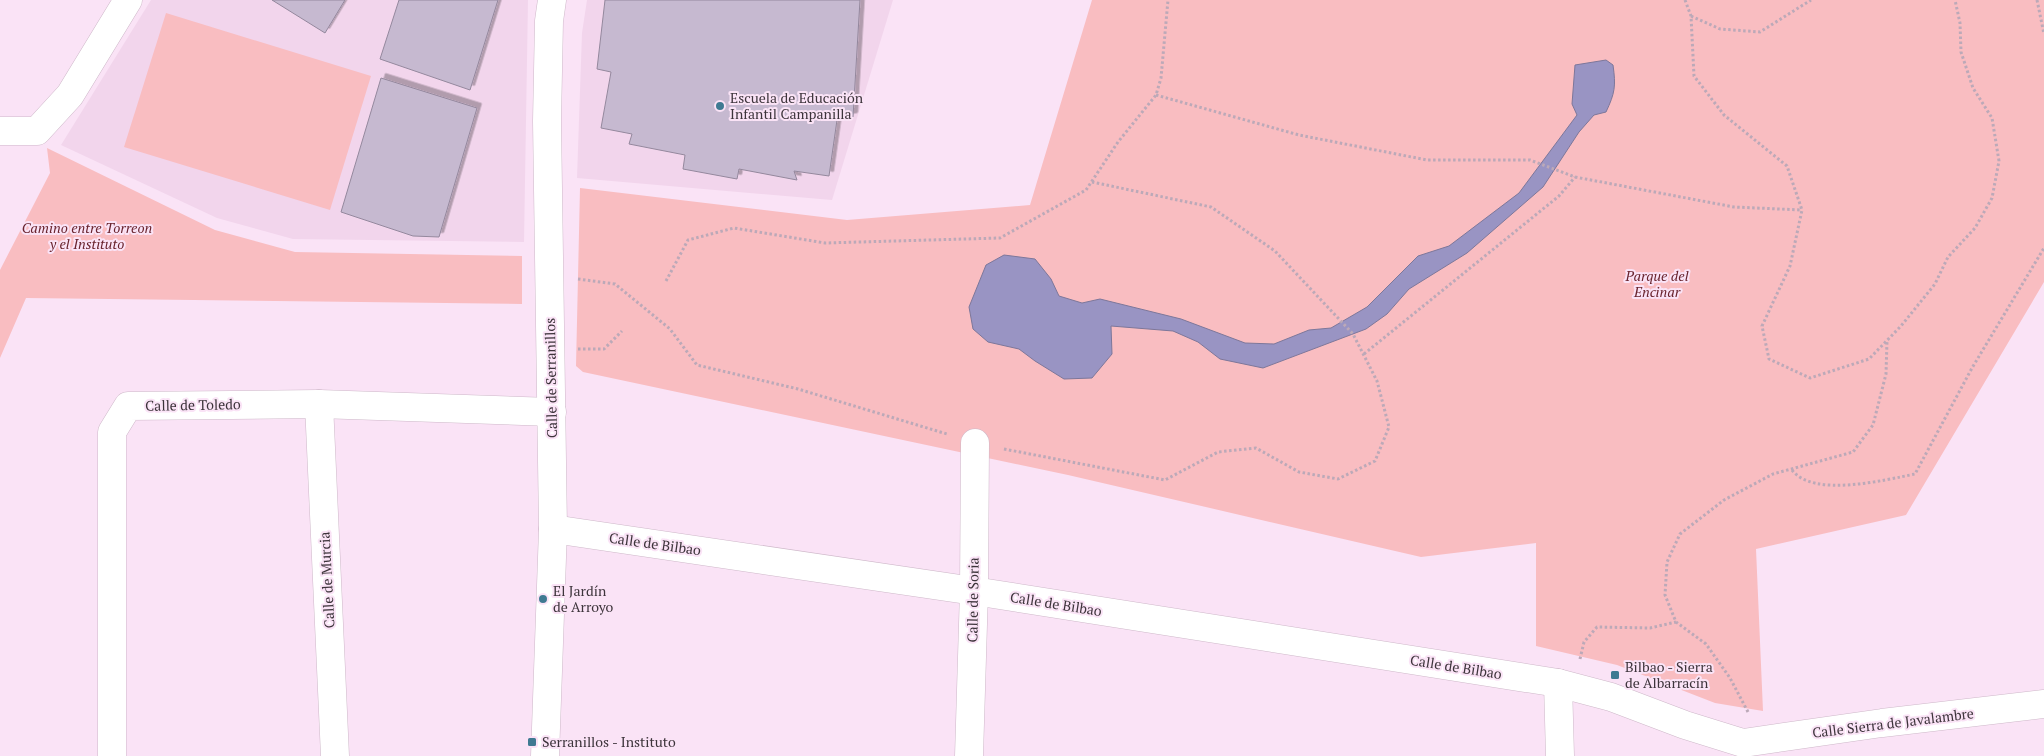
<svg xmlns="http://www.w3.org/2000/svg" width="2044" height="756" viewBox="0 0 2044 756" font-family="'PT Serif',serif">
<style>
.built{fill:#f2d5ec}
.green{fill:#f9bdc1}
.water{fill:#9994c3;stroke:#7d779a}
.building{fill:#c6b9d0;stroke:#94889d;filter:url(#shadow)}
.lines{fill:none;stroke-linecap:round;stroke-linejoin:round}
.minor-casing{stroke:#ceb8c9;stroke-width:29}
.path{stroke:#bca9b8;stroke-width:3;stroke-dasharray:2.5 2.5;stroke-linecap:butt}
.minor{stroke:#fff;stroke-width:28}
.poi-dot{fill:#3f7a92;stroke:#fae3f6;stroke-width:2}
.labels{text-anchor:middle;stroke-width:4;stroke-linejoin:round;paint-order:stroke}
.poi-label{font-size:14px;fill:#3d343b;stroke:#fae3f6;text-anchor:start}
.park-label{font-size:14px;font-style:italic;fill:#69232d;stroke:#fae3f6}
.street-label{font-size:14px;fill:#3d343b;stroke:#fae3f6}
</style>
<defs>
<filter id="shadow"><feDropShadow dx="4.5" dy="-4.5" stdDeviation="0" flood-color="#0004"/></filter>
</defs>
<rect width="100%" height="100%" fill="#fae3f6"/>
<g class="built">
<path d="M 151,0 L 528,0 L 524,242 L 293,239 L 217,218 L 61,145 Z"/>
<path d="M 587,0 L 893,0 L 832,200 L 577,178 L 582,33 Z"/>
</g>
<g class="green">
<path d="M 1092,0 L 2044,0 L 2044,282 L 1906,515 L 1756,549 L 1763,711 L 1715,703 L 1617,665 L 1536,646 L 1536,543 L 1421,557 L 1068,475 L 583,372 L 576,366 L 580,188 L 847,220 L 1030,205 Z"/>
<path d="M 166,13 L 371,76 L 330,210 L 124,147 Z"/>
<path d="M 47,148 L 215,230 L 295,252 L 522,256 L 522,304 L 26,298 L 0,358 L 0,270 L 50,173 Z"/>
</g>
<path class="water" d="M 1606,60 L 1613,65 C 1616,86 1615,93 1606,112 L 1594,115 L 1579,132 L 1543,187 L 1467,253 L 1409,289 L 1387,314 L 1366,329 L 1263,368 L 1220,359 L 1198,342 L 1173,331 L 1111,326 L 1112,354 L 1092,378 L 1064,379 L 1035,361 L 1019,349 L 988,342 L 973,329 L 969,307 L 986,265 L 1004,255 L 1035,259 L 1051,279 L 1059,296 L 1082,303 L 1100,299 L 1181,319 L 1245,343 L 1274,344 L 1309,330 L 1331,328 L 1367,307 L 1418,256 L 1449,246 L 1519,193 L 1577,115 L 1572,104 L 1575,65 Z"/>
<g class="building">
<path d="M 272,0 L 345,0 L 325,33 Z"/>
<path d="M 399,0 L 498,0 L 470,90 L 380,59 Z"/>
<path d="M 605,0 L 860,0 L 853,117 L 837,120 L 829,176 L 794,171 L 797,180 L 739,169 L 737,179 L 683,169 L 685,155 L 629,144 L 632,134 L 601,128 L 611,72 L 597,69 Z"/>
<path d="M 381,78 L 477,108 L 439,237 L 413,236 L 341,212 Z"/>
</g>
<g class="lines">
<defs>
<g id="minor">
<path d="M 0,131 L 37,131 L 70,95 L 128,0"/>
<path d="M 319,404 L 335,756"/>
<path d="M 553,529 L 974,591 L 1558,683 L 1611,697 L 1685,725 L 1743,743 L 1882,723 L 2044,704"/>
<path d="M 1558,683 L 1560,756"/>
<path d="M 112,756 L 112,432 L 128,406 L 319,404 L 552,412"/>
<path d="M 545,756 L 553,529 L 547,121 L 549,21 L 552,0"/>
<path d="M 969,756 L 974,591 L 975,443"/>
</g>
</defs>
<use href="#minor" class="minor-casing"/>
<g class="path">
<path d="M 1685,0 L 1691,16 L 1694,76 L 1724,115 L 1787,166 L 1802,210 L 1790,266 L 1762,326 L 1769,359 L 1810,378 L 1869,359 L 1901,326 L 1935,284 L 1948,257 L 1975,228 L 1992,198 L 1999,161 L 1992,118 L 1973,88 L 1961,52 L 1960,23 L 1955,0"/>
<path d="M 2037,0 L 2044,34"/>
<path d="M 1691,16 L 1720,29 L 1760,32 L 1811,0"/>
<path d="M 1156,95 L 1299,135 L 1427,160 L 1530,160 L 1575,177 L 1734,207 L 1802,210"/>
<path d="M 578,279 L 615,284 L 670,329 L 697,365 L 798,389 L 947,434"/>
<path d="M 666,281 L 688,240 L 734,228 L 825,243 L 1000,238 L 1086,190 L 1118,142 L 1156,95 L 1161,78 L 1168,0"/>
<path d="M 578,349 L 604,349 L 622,331"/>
<path d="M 1364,354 L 1559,196 L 1575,177"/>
<path d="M 1004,449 L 1165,480 L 1218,452 L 1256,448 L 1299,472 L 1338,479 L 1375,461 L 1389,427 L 1377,381 L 1353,334 L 1275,251 L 1211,207 L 1092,182"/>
<path d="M 1792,470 C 1813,498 1885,480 1915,474 L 1972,368 L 2044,248"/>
<path d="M 1580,659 L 1584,642 L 1597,627 L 1650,628 L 1676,622"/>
<path d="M 1748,712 L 1730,678 L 1706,644 L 1676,622 L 1665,595 L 1667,562 L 1680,534 L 1724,500 L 1773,474 L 1853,452 L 1873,425 L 1886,374 L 1887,341"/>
</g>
<use href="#minor" class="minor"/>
</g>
<g class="poi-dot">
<circle cx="720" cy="106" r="5"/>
<circle cx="543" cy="599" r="5"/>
<rect x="1610" y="670" width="10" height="10" rx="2.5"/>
<rect x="527" y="737" width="10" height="10" rx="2.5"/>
</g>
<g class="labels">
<g class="poi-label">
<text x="730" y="103">Escuela de Educación<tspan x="730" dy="16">Infantil Campanilla</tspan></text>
<text x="553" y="596">El Jardín<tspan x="553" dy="16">de Arroyo</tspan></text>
<text x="1625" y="672">Bilbao - Sierra<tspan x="1625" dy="16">de Albarracín</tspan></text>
<text x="542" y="747">Serranillos - Instituto</text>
</g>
<g class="park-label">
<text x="87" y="233">Camino entre Torreon<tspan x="87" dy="16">y el Instituto</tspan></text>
<text x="1657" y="281">Parque del<tspan x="1657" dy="16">Encinar</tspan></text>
</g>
<g class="street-label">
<text transform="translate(551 378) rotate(-91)" y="5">Calle de Serranillos</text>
<text transform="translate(193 405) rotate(-1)" y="5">Calle de Toledo</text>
<text transform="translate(655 544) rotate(8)" y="5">Calle de Bilbao</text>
<text transform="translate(327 580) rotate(-93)" y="5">Calle de Murcia</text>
<text transform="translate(973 600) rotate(-89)" y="5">Calle de Soria</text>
<text transform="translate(1056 604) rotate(9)" y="5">Calle de Bilbao</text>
<text transform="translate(1456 667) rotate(9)" y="5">Calle de Bilbao</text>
<text transform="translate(1893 723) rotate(-7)" y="5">Calle Sierra de Javalambre</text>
</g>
</g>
</svg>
